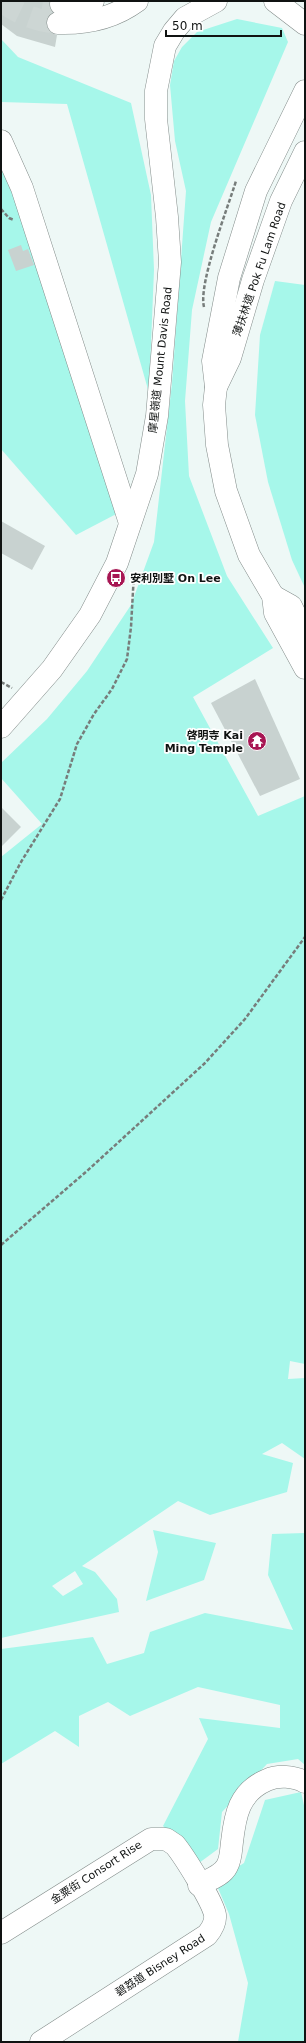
<svg xmlns="http://www.w3.org/2000/svg" width="306" height="2043" viewBox="0 0 306 2043" font-family="'DejaVu Sans','Noto Sans TC',sans-serif">
<style>
.green{fill:#a6f7ea;fill-rule:evenodd}
.building{fill:#c8d2d0}
.lines{fill:none;stroke-linecap:round;stroke-linejoin:round}
.major-tunnel{stroke:#cdd6d4;stroke-width:22;stroke-dasharray:22 11;stroke-linecap:butt}
.minor-casing{stroke:#838c8a;stroke-width:23}
.major-casing{stroke:#838c8a;stroke-width:23}
.path{stroke:#777d7b;stroke-width:2.5;stroke-dasharray:4 2;stroke-linecap:butt}
.minor{stroke:#fff;stroke-width:22}
.major{stroke:#fff;stroke-width:22}
.labels{text-anchor:middle;stroke-width:3.5;stroke-linejoin:round;paint-order:stroke}
.street-label{font-size:11px;fill:#101312;stroke:#fff}
.poi-label{font-size:11px;font-weight:bold;fill:#101312;stroke:#fff;text-anchor:start}
</style>
<rect width="100%" height="100%" fill="#eef8f6"/>
<g class="green">
<path d="M 237,19 L 282,28 L 288,42 L 211,222 L 192,310 L 185,401 L 189,476 L 227,576 L 273,648 L 193,697 L 258,816 L 305,796 L 305,1364 L 290,1361 L 288,1379 L 305,1378 L 305,1459 L 282,1443 L 262,1454 L 293,1463 L 287,1492 L 210,1515 L 178,1501 L 82,1566 L 95,1572 L 117,1599 L 119,1612 L 1,1638 L 1,857 L 42,824 L 1,778 L 1,763 L 47,719 L 87,671 L 131,605 L 154,542 L 172,383 L 186,191 L 175,141 L 170,85 L 174,61 L 182,47 L 197,32 ZM 75,1571 L 83,1584 L 63,1596 L 52,1586 Z"/>
<path d="M 1,39 L 18,57 L 131,103 L 151,195 L 154,270 L 149,393 L 67,104 L 1,102 Z"/>
<path d="M 1,152 L 122,511 L 76,535 L 1,449 Z"/>
<path d="M 275,281 L 305,285 L 305,588 L 292,560 L 268,482 L 255,415 L 260,335 Z"/>
<path d="M 153,1530 L 216,1543 L 204,1580 L 146,1601 L 158,1552 Z"/>
<path d="M 305,1533 L 305,1765 L 298,1759 L 267,1764 L 222,1812 L 218,1849 L 199,1863 L 163,1826 L 208,1739 L 199,1718 L 280,1728 L 280,1705 L 198,1687 L 130,1716 L 108,1702 L 79,1716 L 79,1747 L 55,1731 L 1,1764 L 1,1649 L 93,1637 L 107,1664 L 144,1653 L 150,1632 L 205,1613 L 293,1630 L 268,1575 L 272,1534 Z"/>
<path d="M 301,1792 L 305,1810 L 305,2042 L 238,2042 L 248,1983 L 229,1914 L 215,1881 L 244,1863 L 265,1800 Z"/>
</g>
<g class="building">
<path d="M 1,1 L 49,1 L 49,4 L 52,12 L 47,17 L 46,23 L 47,30 L 57,35 L 55,47 L 17,36 L 1,24 Z"/>
<path d="M 21,245 L 23,251 L 28,249 L 34,265 L 16,271 L 8,250 Z"/>
<path d="M 1,521 L 45,546 L 32,570 L 1,553 Z"/>
<path d="M 255,679 L 300,779 L 260,796 L 211,703 Z"/>
<path d="M 1,807 L 21,827 L 1,847 Z"/>
</g>
<g class="lines">
<g class="major-tunnel">
<path d="M 1,1 C 18,14 37,21 58,23"/>
<path d="M 43,1 L 61,4"/>
</g>
<defs>
<g id="minor">
<path d="M 275,1 L 305,24"/>
<path d="M 1,141 L 22,188 L 130,523"/>
<path d="M 1,727 L 52,669 L 90,615 L 117,563 L 147,474 L 157,416 L 170,262 L 167,217 L 156,119 L 156,91 L 165,46 L 174,31 L 185,18 L 216,1"/>
<path d="M 199,1885 C 208,1880 222,1876 227,1866 C 231,1859 231,1850 232,1842 C 235,1815 239,1792 267,1780 C 278,1775 294,1776 305,1782"/>
<path d="M 1,1933 L 151,1839 L 166,1839 L 175,1845 C 184,1856 213,1902 215,1915 C 216,1923 212,1929 207,1935 L 41,2042"/>
</g>
<g id="major">
<path d="M 61,4 L 76,4 L 93,1"/>
<path d="M 58,23 C 87,24 114,18 137,1"/>
<path d="M 305,91 L 256,191 L 229,278 L 213,361 L 216,387 L 214,405 L 217,445 L 226,491 L 249,555 L 273,596 L 275,613 L 305,668"/>
<path d="M 216,387 L 230,358 L 253,280 L 281,201 L 305,152"/>
<path d="M 273,596 L 291,606 L 305,635"/>
</g>
</defs>
<use href="#minor" class="minor-casing"/>
<use href="#major" class="major-casing"/>
<g class="path">
<path d="M 1,209 L 9,218 L 14,220"/>
<path d="M 204,307 C 198,284 228,207 236,181"/>
<path d="M 1,682 L 12,688"/>
<path d="M 1,900 L 21,862 L 60,799 L 77,744 L 94,714 L 112,689 L 127,659 L 131,627 L 134,573"/>
<path d="M 1,1245 L 87,1171 L 205,1063 L 245,1019 L 305,937"/>
</g>
<use href="#minor" class="minor"/>
<use href="#major" class="major"/>
</g>
<defs>
<symbol id="bus-disc" viewBox="-11 -11 22 22"><circle r="9.5" fill="#a71653" stroke="#fff"/><path d="M-5-6H5V4H4V6H2V4H-2V6H-4V4H-5ZM-3.5-4V0h7V-4ZM-3.5 1.2v1.5H-2V1.2ZM2 1.2v1.5H3.5V1.2Z" fill="#fff"/></symbol>
<symbol id="temple-disc" viewBox="-11 -11 22 22"><circle r="9.5" fill="#a71653" stroke="#fff"/><path d="M0-6L5-2H3V0L6.5 2.5H4V6H1.5V3h-3V6H-4V2.5H-6.5L-3 0V-2H-5Z" fill="#fff"/></symbol>
</defs>
<g fill-rule="evenodd">
<use href="#bus-disc" x="105" y="567" width="22" height="22"/>
<use href="#temple-disc" x="246" y="730" width="22" height="22"/>
</g>
<g class="labels">
<g class="street-label">
<text transform="translate(259 269) rotate(-71)" y="4">薄扶林道 Pok Fu Lam Road</text>
<text transform="translate(160 360) rotate(-84)" y="4">摩星嶺道 Mount Davis Road</text>
<text transform="translate(96 1872) rotate(-33)" y="4">金粟街 Consort Rise</text>
<text transform="translate(160 1965) rotate(-33)" y="4">碧荔道 Bisney Road</text>
</g>
<g class="poi-label">
<text x="130" y="582">安利別墅 On Lee</text>
<text x="243" y="739" text-anchor="end">啓明寺 Kai<tspan x="243" dy="13">Ming Temple</tspan></text>
</g>
</g>
<rect width="306" height="2043" fill="none" stroke="#101312" stroke-width="4"/>
<path d="M166 30v6h115v-6" fill="none" stroke="#101312" stroke-width="2"/>
<text x="172" y="30" font-size="12" fill="#101312" stroke="#ffffff" stroke-width="3" paint-order="stroke">50 m</text>
</svg>
